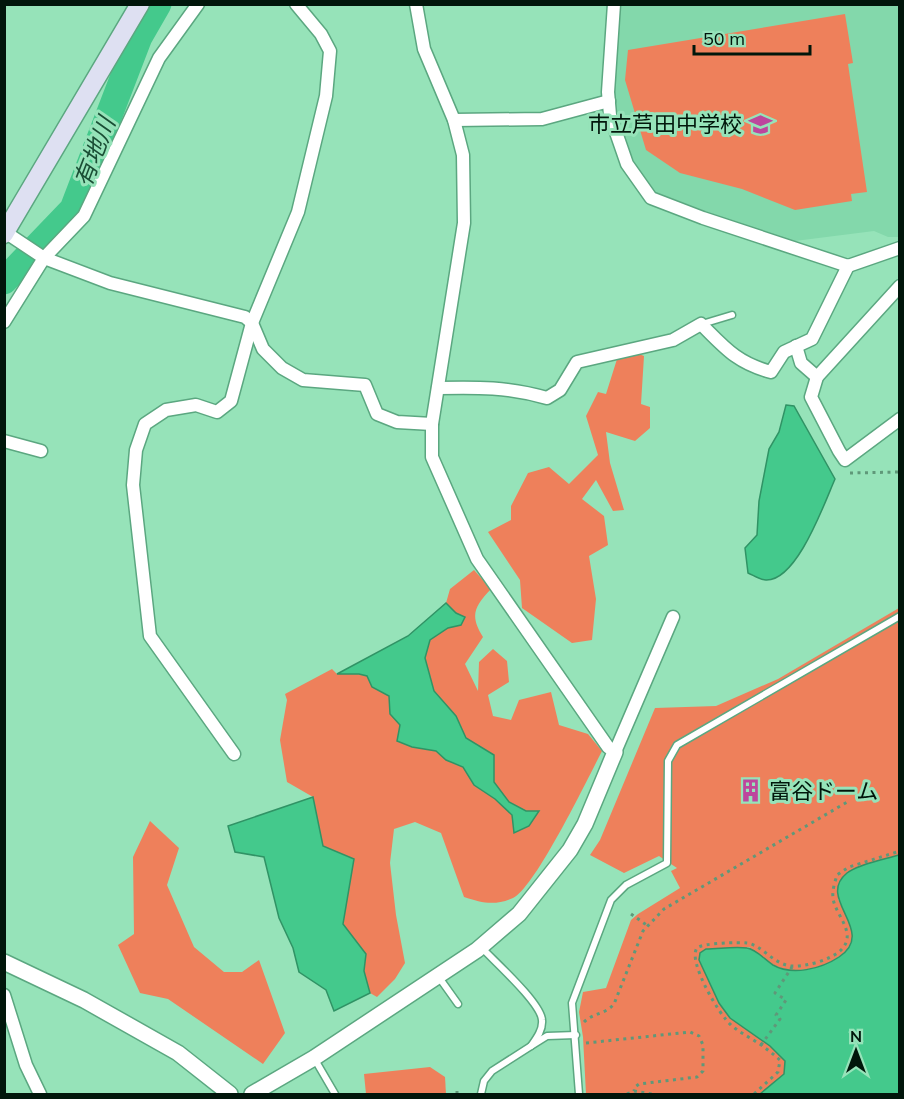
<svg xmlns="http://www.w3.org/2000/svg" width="904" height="1099" viewBox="0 0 904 1099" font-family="Mulish,'Noto Sans JP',sans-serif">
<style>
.built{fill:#83d8ab}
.green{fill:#ee805b}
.water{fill:#44c98c;stroke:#309365;stroke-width:1.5}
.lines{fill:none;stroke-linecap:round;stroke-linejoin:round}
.river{stroke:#44c98c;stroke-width:27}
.service-casing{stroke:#5ba780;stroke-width:9}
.minor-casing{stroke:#5ba780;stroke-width:15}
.tertiary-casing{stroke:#5ba780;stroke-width:18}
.secondary-casing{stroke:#5ba780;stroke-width:21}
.path{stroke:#5f9879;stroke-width:3;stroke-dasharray:3 4.5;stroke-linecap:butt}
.service{stroke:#fff;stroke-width:6}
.minor{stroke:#fff;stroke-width:12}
.tertiary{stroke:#fff;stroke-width:15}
.secondary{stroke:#dee0f2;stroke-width:18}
.labels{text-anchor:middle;stroke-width:6;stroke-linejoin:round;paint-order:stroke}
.poi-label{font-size:22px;fill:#01160b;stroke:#96e3b9;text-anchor:end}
.water-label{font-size:24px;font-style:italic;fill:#1a4e35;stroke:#96e3b9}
</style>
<rect width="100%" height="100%" fill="#96e3b9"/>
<path class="built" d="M 619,5 L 899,5 L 899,237 L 888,237 L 874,231 L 787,242 L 655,192 L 642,178 L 629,150 L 612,98 Z"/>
<g class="green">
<path d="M 845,14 L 853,63 L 848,64 L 867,192 L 851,194 L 852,201 L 795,210 L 742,189 L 680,173 L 646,150 L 625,80 L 628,50 Z"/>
<path d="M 634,352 L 644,356 L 641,404 L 650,407 L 650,428 L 635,441 L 606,432 L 610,463 L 624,510 L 613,511 L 596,480 L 582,499 L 604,516 L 608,545 L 589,556 L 596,599 L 592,640 L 572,643 L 522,608 L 520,580 L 488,532 L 511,520 L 511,506 L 528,473 L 549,467 L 569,484 L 598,455 L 586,416 L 598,392 L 606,394 L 618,356 Z"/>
<path d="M 474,570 L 491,589 C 475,606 469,615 483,637 L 465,664 L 478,691 L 479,662 L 493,649 L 507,661 L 509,682 L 488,695 L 493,716 L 511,720 L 519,700 L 551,692 L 559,725 L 588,734 L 602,751 C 588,778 535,888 513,898 C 495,906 482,903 464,897 L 441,833 L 415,822 L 394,829 L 390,863 L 396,915 L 405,963 L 395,979 L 377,997 L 370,993 L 364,971 L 366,954 L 343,924 L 347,896 L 323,846 L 313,797 L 287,782 L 280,740 L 287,700 L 285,694 L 332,669 L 337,674 L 359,674 L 367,676 L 372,687 L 389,696 L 390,714 L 400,725 L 412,747 L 436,751 L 446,760 L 463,767 L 474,785 L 495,799 L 512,815 L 526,811 L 509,802 L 494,782 L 494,755 L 466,738 L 456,716 L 434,691 L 425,658 L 430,640 L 448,628 L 456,613 L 446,603 L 450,589 Z"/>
<path d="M 899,608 L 899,855 L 873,863 L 838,899 C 842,908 850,919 852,929 C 858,959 807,975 785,969 C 771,966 760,955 749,947 L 699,960 L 719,1003 L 730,1018 L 770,1046 L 785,1061 L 784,1074 L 760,1094 L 586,1094 L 583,1037 L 579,1012 L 583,992 L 606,988 L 631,920 L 638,914 L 680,888 L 671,871 L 677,868 L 659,856 L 624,873 L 590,855 L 600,840 L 655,708 L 716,706 L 778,679 Z"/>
<path d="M 150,821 L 179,848 L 167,885 L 194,947 L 224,972 L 242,972 L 259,960 L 285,1033 L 263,1064 L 168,999 L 140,993 L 118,945 L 134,934 L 133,857 Z"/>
<path d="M 430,1067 L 445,1077 L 446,1094 L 366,1094 L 364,1074 Z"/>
</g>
<g class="water">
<path d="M 786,405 L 794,406 L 835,479 C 824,504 797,581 766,580 C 760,580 753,575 748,573 L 745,548 L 757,535 L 759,501 L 769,449 L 779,432 Z"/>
<path d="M 446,603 L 456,613 L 465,617 L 461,625 L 448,628 L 430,640 L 425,658 L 434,691 L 456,716 L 466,738 L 494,755 L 494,782 L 509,802 L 526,811 L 539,811 L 529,826 L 514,833 L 512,815 L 495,799 L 474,785 L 463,767 L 446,760 L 436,751 L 412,747 L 397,741 L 400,725 L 390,714 L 389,696 L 372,687 L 367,676 L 359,674 L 337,674 L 408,636 Z"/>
<path d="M 313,797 L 323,846 L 354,859 L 343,924 L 366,954 L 364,971 L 370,993 L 334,1011 L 326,990 L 299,972 L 293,948 L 279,918 L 264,857 L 235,852 L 228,826 Z"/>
<path d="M 899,855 L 899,1094 L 760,1094 L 784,1074 L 785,1061 L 770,1046 L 730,1018 L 719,1003 L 699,960 L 700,953 L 706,949 C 719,949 734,946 747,948 C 756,949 765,960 773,965 C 792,976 821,969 839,957 C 878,931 815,899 847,873 C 858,864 886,859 899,855 Z"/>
</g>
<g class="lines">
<path class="river" d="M 4,281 L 73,209 L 139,37 L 158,4"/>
<defs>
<g id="service">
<path d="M 702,324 L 732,315"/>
<path d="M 481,947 C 494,961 541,1003 542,1020 C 543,1030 536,1039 531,1046"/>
<path d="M 438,976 L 458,1004"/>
<path d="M 314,1058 L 335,1094"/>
<path d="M 481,1094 L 484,1081 L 492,1071 L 531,1046 L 547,1036 L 576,1035"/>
<path d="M 579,1094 L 572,1003 L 611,900 L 626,885 L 667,863 L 668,761 L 677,745 L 900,616"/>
</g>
<g id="minor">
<path d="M 416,4 L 424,49 L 454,120 L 463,155 L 464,223 L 432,424 L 432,457 L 477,559 L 608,747 L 615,752 L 673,617"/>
<path d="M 614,4 L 608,92 L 610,115 L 627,164 L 651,198 L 703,218 L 848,266 L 900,248"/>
<path d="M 454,120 L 542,119 L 609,101"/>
<path d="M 4,227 L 11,236 L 44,258 L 110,283 L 245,317 L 252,323 L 263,349 L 282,368 L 303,380 L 365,385 L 377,414 L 397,422 L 432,424"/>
<path d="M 900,286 L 817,377 L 811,397 L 839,451 L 845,460 L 900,419"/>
<path d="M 4,322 L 44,258 L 84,216 L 159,58 L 198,4"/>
<path d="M 796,346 L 801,363 L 817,377"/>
<path d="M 438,388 C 477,387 509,387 547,398 L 560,390 L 577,362 L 673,340 L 701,324 C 725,348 737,363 771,372 L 784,352 L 812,339 L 848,266"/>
<path d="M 4,441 L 41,451"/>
<path d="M 234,754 L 150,636 L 133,485 L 136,450 L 145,424 L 166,410 L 196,405 L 217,412 L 231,401 L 252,323 L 298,212 L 326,96 L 330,51 L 321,34 L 296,4"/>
<path d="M 4,995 L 26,1065 L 40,1094"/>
</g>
<g id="tertiary">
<path d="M 4,962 L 84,1000 L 178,1053 L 230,1094"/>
<path d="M 252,1094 L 314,1058 L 477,950 L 519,914 L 570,850 L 585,824 L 615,752"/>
</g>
<path id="secondary" d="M 4,234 L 140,4"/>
</defs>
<use href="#service" class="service-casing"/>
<use href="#minor" class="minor-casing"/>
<use href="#tertiary" class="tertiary-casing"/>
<use href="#secondary" class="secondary-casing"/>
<g class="path">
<path d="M 850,473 L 900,472"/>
<path d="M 631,914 L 648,926"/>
<path d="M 584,1022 C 593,1013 606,1014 614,1004 L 643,931 L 664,909 L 849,801"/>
<path d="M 586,1043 L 690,1032 L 699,1036 L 703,1045 L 703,1071 L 697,1077 L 639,1084 L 635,1087 L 634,1091"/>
<path d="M 761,1045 L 780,1019 L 776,1015 L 786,1000 L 775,993 L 792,967"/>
<path d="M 457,1091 L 457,1094"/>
<path d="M 627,1094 L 634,1091 L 652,1094"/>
<path d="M 754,1094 L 778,1072 L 780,1060 C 773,1054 766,1048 758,1043 C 749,1037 739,1032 731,1025 C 720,1016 687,961 697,948 C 702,943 739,942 747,943 C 762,945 773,964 791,966 C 805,967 832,960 842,949 C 857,932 835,915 833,898 C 832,890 835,882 837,875 L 849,867 L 900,851"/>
</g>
<use href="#service" class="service"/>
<use href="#minor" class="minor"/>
<use href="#tertiary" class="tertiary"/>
<use href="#secondary" class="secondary"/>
</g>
<defs>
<symbol id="school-bare" viewBox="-9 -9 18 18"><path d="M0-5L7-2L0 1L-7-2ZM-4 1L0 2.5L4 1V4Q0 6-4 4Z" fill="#bd469d" stroke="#96e3b9" stroke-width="2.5" paint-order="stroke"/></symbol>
<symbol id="building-bare" viewBox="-9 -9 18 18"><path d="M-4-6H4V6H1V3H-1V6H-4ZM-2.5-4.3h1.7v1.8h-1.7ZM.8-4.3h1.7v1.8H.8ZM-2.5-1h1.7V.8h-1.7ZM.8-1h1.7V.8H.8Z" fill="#bd469d" stroke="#96e3b9" stroke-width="2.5" paint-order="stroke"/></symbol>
</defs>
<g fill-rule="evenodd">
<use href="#school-bare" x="744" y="108" width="33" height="33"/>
<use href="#building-bare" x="734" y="774" width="33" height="33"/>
</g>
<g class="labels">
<g class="poi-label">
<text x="742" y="132">市立芦田中学校</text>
<text x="769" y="799" text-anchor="start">富谷ドーム</text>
</g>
<g class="water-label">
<text transform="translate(95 152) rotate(-69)" y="8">有地川</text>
</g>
</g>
<rect width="904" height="1099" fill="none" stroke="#01160b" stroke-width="12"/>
<g transform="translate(856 1051)" stroke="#96e3b9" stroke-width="4.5" paint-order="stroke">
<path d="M0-4.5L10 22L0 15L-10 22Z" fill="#01160b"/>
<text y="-9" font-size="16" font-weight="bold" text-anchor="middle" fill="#01160b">N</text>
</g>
<path d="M694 45v9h116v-9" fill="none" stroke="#01160b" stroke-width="3"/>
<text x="703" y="45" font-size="18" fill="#01160b" stroke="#96e3b9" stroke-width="4.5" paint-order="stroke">50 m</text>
</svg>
